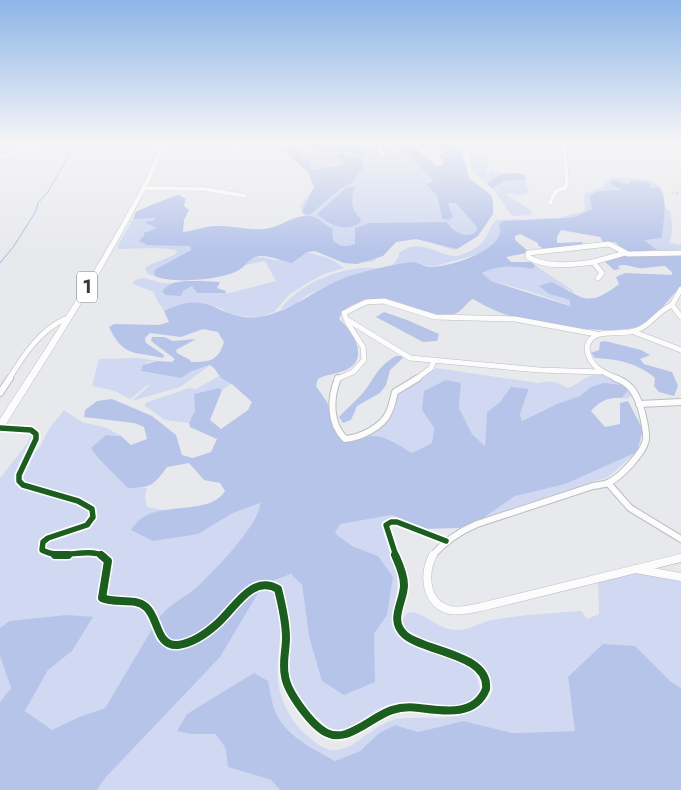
<svg xmlns="http://www.w3.org/2000/svg" width="681" height="790" viewBox="0 0 681 790" font-family="Jost,sans-serif">
<style>
.green{fill:#d0d9f1}
.forest{fill:#b6c4ea}
.lines{fill:none;stroke-linecap:round;stroke-linejoin:round}
.stream{stroke:#a6b7e6;stroke-width:1}
.minor-far3-casing{stroke:#bcbdc0;stroke-width:4.5}
.minor-far2-casing{stroke:#bcbdc0;stroke-width:6}
.minor-far1-casing{stroke:#bcbdc0;stroke-width:8}
.minor-casing{stroke:#bcbdc0;stroke-width:9}
.highway-casing{stroke:#bcbdc0;stroke-width:1}
.minor-far3{stroke:#fcfcfc;stroke-width:4}
.minor-far2{stroke:#fcfcfc;stroke-width:5}
.minor-far1{stroke:#fcfcfc;stroke-width:6}
.minor{stroke:#fcfcfc;stroke-width:8}
.highway{fill:#fcfcfc;fill-rule:evenodd}
.rail-casing{stroke:#cfd0d1;stroke-width:2.5}
.rail{stroke:#fff;stroke-width:1;stroke-dasharray:2.5;stroke-linecap:butt}
.cycleway-far1-casing{stroke:#fff;stroke-width:9}
.cycleway-casing{stroke:#fff;stroke-width:11}
.cycleway-far1{stroke:#1b5e20;stroke-width:5.5}
.cycleway{stroke:#1b5e20;stroke-width:8}
.labels{text-anchor:middle;stroke-width:4;stroke-linejoin:round;paint-order:stroke}
.shield{fill:#fff;stroke:#747476;stroke-width:1}
.shield-label{font-size:18px;font-weight:bold;fill:#38393c}
</style>
<rect width="100%" height="100%" fill="#e8e9ed"/>
<g class="green">
<path d="M 353,141 L 396,141 L 428,165 L 477,225 L 480,232 L 454,250 L 419,239 L 396,240 L 373,262 L 346,262 L 313,231 L 300,206 L 315,187 L 308,173 L 280,147 L 341,151 L 363,150 L 356,149 L 358,145 L 354,144 Z"/>
<path d="M 469,150 L 488,159 L 486,164 L 488,165 L 486,173 L 489,173 L 492,169 L 501,174 L 487,184 L 473,172 Z"/>
<path d="M 613,178 C 628,178 658,176 663,193 L 659,187 L 651,188 C 643,181 637,180 629,185 L 619,181 L 611,183 L 624,191 L 596,192 L 592,203 L 592,209 L 574,217 L 521,219 L 501,230 L 499,237 L 488,249 L 479,254 L 432,267 L 413,262 L 345,278 L 307,295 L 296,304 L 280,310 C 296,286 334,270 362,268 C 372,267 383,271 392,265 C 398,261 398,257 400,252 C 423,235 443,261 461,255 C 467,253 478,247 482,243 C 488,237 489,226 496,220 L 557,218 L 582,212 L 585,210 L 584,194 L 603,187 L 605,182 Z"/>
<path d="M 525,180 L 529,193 L 521,195 L 508,193 L 507,195 L 532,211 L 531,215 L 512,216 L 493,189 L 504,181 Z"/>
<path d="M 665,208 L 670,212 C 673,222 673,233 669,243 L 681,245 L 681,252 L 657,250 L 643,239 L 662,238 Z"/>
<path d="M 145,217 L 155,217 L 154,220 L 145,222 L 158,227 L 140,241 L 190,246 L 191,250 L 154,272 L 155,276 L 148,274 L 145,268 C 155,261 167,260 177,253 L 176,250 C 157,247 139,249 120,249 L 117,247 L 133,219 Z"/>
<path d="M 307,252 L 331,259 L 344,268 L 324,274 L 309,282 L 290,294 L 274,312 L 259,317 L 234,316 L 218,307 L 177,305 L 164,311 C 161,304 155,300 154,292 L 133,284 L 134,281 C 145,275 150,280 161,283 C 166,284 172,283 177,282 L 168,286 L 183,291 L 192,285 L 198,293 L 230,293 L 276,281 L 265,261 L 245,265 C 257,250 265,261 279,260 C 288,259 298,254 307,252 Z"/>
<path d="M 536,266 L 571,289 L 576,296 L 566,288 L 549,294 L 570,300 L 571,306 L 529,291 L 491,281 L 482,273 C 498,265 514,266 532,269 Z"/>
<path d="M 139,358 L 157,361 L 148,362 L 142,371 L 181,378 L 190,372 L 209,366 L 180,387 L 132,401 L 150,385 L 148,385 L 130,399 L 115,391 L 92,386 L 99,359 Z"/>
<path d="M 436,368 L 538,383 C 550,380 557,381 567,388 C 575,387 580,380 588,377 C 605,369 623,382 633,395 L 626,399 L 622,398 L 628,390 L 591,387 L 581,396 L 557,404 L 522,421 L 520,414 L 529,390 L 511,387 L 500,402 L 487,412 L 485,446 L 472,434 L 459,408 L 461,383 L 422,410 L 434,428 L 432,443 L 412,453 L 391,441 L 352,443 L 388,420 L 395,409 L 398,393 Z"/>
<path d="M 219,376 L 231,384 L 222,390 L 218,388 L 195,411 L 189,423 L 165,420 L 145,406 L 145,403 L 189,388 L 196,389 Z"/>
<path d="M 64,410 L 82,422 L 107,428 L 121,436 L 105,435 L 128,487 L 147,488 L 145,497 L 147,507 L 163,510 L 141,518 L 198,534 L 233,513 L 260,503 C 260,524 216,570 199,585 C 185,598 166,605 156,622 L 151,609 L 106,597 C 106,582 114,569 108,555 C 89,546 63,560 45,548 L 46,542 L 95,519 L 97,511 C 88,495 42,488 24,483 L 21,479 L 28,459 L 40,447 L 49,429 Z"/>
<path d="M 31,434 L 33,434 L 34,438 C 28,452 11,470 17,485 C 32,494 89,500 91,516 C 82,534 52,530 39,543 L 40,552 C 60,562 92,547 105,562 L 98,592 L 98,601 L 101,604 C 114,605 137,601 145,613 C 148,618 150,624 152,629 L 105,708 L 79,717 L 52,731 L 25,711 L 48,670 L 72,651 L 9,621 L 0,628 L 0,478 L 27,444 Z"/>
<path d="M 637,452 L 608,477 L 483,518 L 515,496 L 595,470 Z"/>
<path d="M 392,515 L 397,518 L 383,524 C 386,542 396,557 397,574 C 399,593 391,611 394,629 C 401,636 410,645 419,649 C 451,663 471,648 481,692 C 448,723 427,696 391,704 C 377,707 364,720 351,727 C 346,730 339,731 333,732 L 306,707 L 288,676 L 289,654 L 281,590 L 274,581 L 291,574 L 302,585 L 309,636 L 374,634 L 387,615 L 378,556 L 352,546 L 334,532 L 340,523 Z"/>
<path d="M 635,572 L 681,580 L 681,688 L 670,681 L 568,677 L 576,731 L 513,733 L 463,721 L 418,732 L 395,725 L 379,733 L 360,751 L 335,761 C 312,748 283,735 274,708 C 271,699 270,690 268,681 L 191,734 L 215,734 L 225,747 L 228,767 L 271,780 L 280,790 L 97,790 L 106,777 L 143,737 L 261,588 L 270,588 C 290,609 275,653 278,680 C 279,697 290,719 302,731 C 308,737 321,748 330,750 C 353,754 375,721 398,719 C 419,716 441,720 462,715 C 473,713 488,703 492,693 C 495,687 491,682 487,676 C 472,650 449,650 423,640 C 419,639 413,637 409,635 C 403,631 403,624 403,618 L 409,612 C 428,613 438,631 458,630 C 470,630 481,622 492,620 C 521,615 552,613 581,611 L 587,619 L 599,614 L 598,580 Z"/>
<path d="M 0,656 L 11,688 L 0,702 Z"/>
</g>
<g class="forest">
<path d="M 335,141 L 359,145 L 357,149 L 366,151 L 363,154 L 352,154 L 350,151 L 318,151 L 308,146 L 297,145 C 309,140 325,151 335,141 Z"/>
<path d="M 395,141 C 410,141 426,157 436,166 L 443,165 L 443,160 L 438,156 L 445,150 L 421,147 L 407,141 L 442,141 L 462,152 L 469,178 L 491,195 L 493,201 L 493,214 L 478,236 L 457,249 L 416,239 L 396,242 L 383,256 L 357,264 L 344,263 L 315,251 L 307,252 L 292,263 C 283,261 271,256 261,256 C 251,256 247,265 239,270 C 222,280 172,284 155,276 L 154,272 L 156,269 L 186,253 L 191,250 L 190,246 L 148,245 L 139,241 L 144,236 L 144,233 L 157,228 L 144,222 L 154,220 L 155,218 L 133,219 L 136,212 C 141,209 176,195 179,195 C 180,195 185,199 186,199 L 184,206 L 189,210 L 184,220 L 183,232 C 194,231 204,226 216,226 C 234,225 252,232 270,228 C 284,225 299,212 314,217 C 320,219 327,226 333,229 C 329,244 342,249 355,244 L 355,228 L 370,223 L 447,222 C 453,232 466,240 477,231 L 477,227 L 456,203 L 448,203 L 453,217 L 449,220 L 442,219 L 438,197 L 426,184 L 434,182 L 413,159 L 399,148 Z"/>
<path d="M 289,147 L 298,147 L 304,154 L 300,157 L 312,162 L 310,168 L 315,170 L 342,165 L 344,161 L 336,157 L 338,154 L 344,153 L 348,158 L 361,156 L 363,168 L 352,183 L 340,189 L 312,213 L 306,215 L 302,212 L 314,187 L 308,172 L 286,152 Z"/>
<path d="M 514,173 L 526,175 L 525,180 L 504,181 L 492,189 L 487,184 L 501,174 Z"/>
<path d="M 613,181 L 619,181 L 628,185 L 631,181 L 649,182 L 651,188 L 659,187 C 669,200 663,222 662,238 L 644,240 L 657,250 L 626,252 L 615,242 L 603,242 L 600,237 L 561,230 L 557,237 L 557,243 L 582,242 L 583,244 L 545,250 L 538,245 L 538,243 L 520,234 L 515,236 L 515,240 L 528,251 L 526,253 L 506,257 L 511,262 L 531,262 L 536,266 L 532,269 C 515,266 498,265 482,273 L 491,281 L 570,306 L 570,300 L 549,294 L 539,286 L 551,282 C 583,296 586,310 619,284 L 616,277 L 625,273 L 672,275 L 672,272 L 665,266 C 657,266 647,269 639,268 C 631,267 627,263 618,266 L 620,269 L 614,270 L 603,260 L 623,255 L 681,255 L 681,287 C 667,299 657,319 640,326 C 613,337 532,323 504,314 C 493,310 483,305 473,299 C 465,303 462,313 453,314 C 420,320 392,290 359,302 C 347,307 345,308 339,319 C 351,329 368,354 351,367 C 342,374 328,373 318,379 L 316,386 L 327,402 L 340,439 C 359,445 355,438 371,436 C 385,435 400,446 412,453 L 432,443 L 434,428 L 422,410 L 424,391 L 446,380 L 461,383 L 459,408 L 472,434 L 485,446 L 487,412 L 500,402 L 511,387 L 529,389 L 520,414 L 522,421 L 557,404 L 580,396 L 591,387 L 604,383 L 621,385 L 628,390 L 622,398 C 609,397 600,401 591,411 L 605,427 L 620,424 L 620,403 L 628,401 L 643,430 L 637,452 L 565,484 L 515,496 L 476,523 L 459,528 L 423,529 L 392,515 L 340,524 L 335,533 L 352,546 L 378,556 L 393,577 L 387,615 L 374,634 L 375,682 L 344,695 L 322,681 L 309,636 L 302,585 L 291,574 L 270,582 L 254,584 L 228,611 L 198,635 L 186,640 L 172,641 L 164,636 L 156,622 C 166,605 185,598 199,585 C 215,570 260,524 260,503 L 233,513 L 198,534 L 153,541 L 131,530 C 134,526 138,520 142,518 C 165,502 210,515 225,491 L 220,483 L 204,480 L 189,463 L 167,467 C 154,485 151,488 128,488 L 99,459 L 91,448 L 106,435 L 121,436 L 131,445 L 147,439 L 144,427 L 134,423 L 84,417 L 85,410 L 97,401 L 112,399 L 152,416 L 176,435 L 182,455 L 193,458 L 211,452 L 217,439 L 190,427 L 189,423 L 195,411 L 194,394 L 219,388 L 222,390 L 210,420 L 221,429 L 248,410 L 252,402 L 233,385 L 221,378 L 214,368 L 210,365 L 190,372 L 181,378 L 141,371 L 143,365 L 157,361 L 172,362 L 175,359 L 151,341 L 152,337 L 164,337 L 173,341 L 196,339 L 176,350 L 177,353 L 190,360 L 191,362 C 210,362 218,361 224,342 L 218,332 L 203,329 L 181,337 L 150,333 L 145,338 L 146,343 L 164,355 L 163,358 C 134,351 124,358 109,327 L 114,324 L 159,325 L 169,322 L 164,311 C 212,287 218,322 258,317 C 290,313 315,289 344,278 C 361,272 394,264 411,262 C 419,262 426,268 433,267 C 452,266 509,249 499,224 L 503,221 L 564,218 L 574,217 L 592,209 L 590,196 L 596,192 L 608,190 L 623,191 L 610,183 Z"/>
<path d="M 354,186 L 356,186 C 350,195 351,211 360,218 L 361,222 C 345,233 329,225 317,214 L 346,188 Z"/>
<path d="M 201,281 L 220,282 L 217,288 L 226,291 L 225,293 L 197,293 L 192,286 L 183,291 L 181,296 L 166,295 L 162,292 C 169,279 189,281 201,281 Z"/>
<path d="M 384,312 L 407,320 L 439,334 L 437,341 L 423,342 L 376,317 Z"/>
<path d="M 605,341 L 641,350 L 650,355 L 640,359 L 644,364 L 672,372 L 678,386 L 674,396 L 659,392 L 654,386 L 655,378 C 638,363 617,359 595,358 L 591,353 L 599,350 L 600,342 Z"/>
<path d="M 396,356 L 401,356 L 403,358 L 390,370 L 386,385 L 380,393 L 357,406 L 351,420 L 343,423 L 339,417 C 346,409 355,402 362,394 C 375,379 376,367 396,356 Z"/>
<path d="M 261,588 L 220,657 L 106,777 L 97,790 L 0,790 L 0,702 L 11,688 L 0,656 L 0,628 L 9,621 L 67,615 L 93,617 L 72,651 L 48,670 L 25,711 L 52,730 L 79,717 L 105,708 L 152,629 L 157,641 L 167,646 L 186,646 L 242,600 Z"/>
<path d="M 603,644 L 635,646 L 670,681 L 681,688 L 681,790 L 280,790 L 271,780 L 228,767 L 225,747 L 215,734 L 191,734 L 177,731 L 187,714 L 254,673 L 268,681 C 270,689 271,699 274,708 C 283,735 312,748 335,761 L 360,751 L 379,733 L 395,725 L 418,732 L 463,721 L 513,733 L 575,731 L 568,677 Z"/>
</g>
<g class="lines">
<path class="stream" d="M 0,263 L 14,246 L 36,211 L 38,203 L 48,192 L 72,149 L 79,141"/>
<defs>
<g id="minor-far3">
<path d="M 183,141 L 186,143 L 193,141"/>
<path d="M 234,141 L 236,147 L 240,148"/>
<path d="M 244,141 L 258,144"/>
<path d="M 379,141 L 382,154"/>
<path d="M 673,141 L 681,143"/>
<path d="M 0,157 L 31,148 L 44,141"/>
<path d="M 143,188 L 204,189 L 245,196"/>
<path d="M 550,203 L 556,191 L 565,188 L 567,183 L 564,141"/>
</g>
<g id="minor-far2">
<path d="M 593,262 L 625,253"/>
<path d="M 598,278 L 602,273 L 593,262 C 573,265 546,268 528,257 L 528,253 L 609,244 L 628,254 L 681,253"/>
<path d="M 681,289 L 672,305 L 681,317"/>
<path d="M 634,332 L 681,350"/>
<path d="M 596,334 L 515,319 L 435,317 L 384,301 L 366,302 L 344,313 L 346,319 L 410,358 L 539,370 L 601,372"/>
<path d="M 9,379 C 23,356 40,330 65,319"/>
<path d="M 337,379 L 353,372 L 364,360 L 363,347 L 347,322"/>
<path d="M 416,379 L 431,368 L 434,360"/>
<path d="M 619,379 C 603,373 588,366 587,347 C 592,326 618,336 634,331 C 650,327 657,311 672,305"/>
</g>
<g id="minor-far1">
<path d="M 338,378 C 330,398 329,423 345,439 C 360,438 383,427 389,412 C 392,406 393,399 395,392 L 418,378"/>
<path d="M 0,393 L 10,378"/>
<path d="M 639,404 L 681,402"/>
<path d="M 0,428 L 31,430 L 36,434 L 36,439 L 19,475 L 19,481 L 23,485 L 78,501 L 92,509 L 93,517 L 87,525 L 48,538 L 43,542 L 42,550 C 62,561 84,547 104,556"/>
<path d="M 608,483 L 630,508 L 681,539"/>
<path d="M 396,556 L 386,525 L 391,522 L 397,522 L 446,541"/>
<path d="M 432,556 C 445,541 458,532 477,524 L 593,486 C 598,485 603,485 608,483 C 621,477 643,453 646,440 C 647,429 643,416 640,405 C 635,392 630,383 615,378"/>
</g>
<g id="minor">
<path d="M 55,555 L 68,555"/>
<path d="M 101,555 L 108,561 L 102,598 C 115,604 135,597 146,607 C 159,618 156,647 178,645 C 193,643 207,633 218,623 C 235,608 252,574 278,589 C 282,605 286,622 286,638 C 286,651 282,663 285,676 C 287,692 312,726 327,733 C 333,736 339,736 346,734 C 374,724 385,703 419,708 C 443,711 475,717 486,689 C 490,654 425,652 405,635 C 388,620 404,602 404,585 C 404,574 399,564 395,555"/>
<path d="M 433,555 C 423,574 425,604 450,610 C 460,612 471,609 481,607 L 681,558"/>
<path d="M 636,569 L 681,577"/>
</g>
<path id="highway" d="M 160,141 L 165,141 C 158,171 141,197 127,224 C 89,294 45,361 3,429 L 0,430 L 0,419 C 42,354 85,289 123,221 C 137,195 153,170 160,141 Z"/>
</defs>
<use href="#minor-far3" class="minor-far3-casing"/>
<use href="#minor-far2" class="minor-far2-casing"/>
<use href="#minor-far1" class="minor-far1-casing"/>
<use href="#minor" class="minor-casing"/>
<use href="#highway" class="highway-casing"/>
<use href="#minor-far3" class="minor-far3"/>
<use href="#minor-far2" class="minor-far2"/>
<use href="#minor-far1" class="minor-far1"/>
<use href="#minor" class="minor"/>
<use href="#highway" class="highway"/>
<defs>
<path id="rail" d="M 673,193 L 681,194"/>
</defs>
<use href="#rail" class="rail-casing"/>
<use href="#rail" class="rail"/>
<defs>
<g id="cycleway-far1">
<path d="M 0,428 L 31,430 L 36,434 L 36,439 L 19,475 L 19,481 L 23,485 L 78,501 L 92,509 L 93,517 L 87,525 L 48,538 L 43,542 L 42,550 C 62,561 84,547 104,556"/>
<path d="M 396,556 L 386,525 L 391,522 L 397,522 L 446,541"/>
</g>
<g id="cycleway">
<path d="M 55,555 L 68,555"/>
<path d="M 101,555 L 108,561 L 102,598 C 115,604 135,597 146,607 C 159,618 156,647 178,645 C 193,643 207,633 218,623 C 235,608 252,574 278,589 C 282,605 286,622 286,638 C 286,651 282,663 285,676 C 287,692 312,726 327,733 C 333,736 339,736 346,734 C 374,724 385,703 419,708 C 443,711 475,717 486,689 C 490,654 425,652 405,635 C 388,620 404,602 404,585 C 404,574 399,564 395,555"/>
</g>
</defs>
<use href="#cycleway-far1" class="cycleway-far1-casing"/>
<use href="#cycleway" class="cycleway-casing"/>
<use href="#cycleway-far1" class="cycleway-far1"/>
<use href="#cycleway" class="cycleway"/>
</g>
<linearGradient id="sky" x2="0" y2="1"><stop stop-color="#8db5e7"/><stop offset="0.56" stop-color="#f5f5f7"/><stop offset="1" stop-color="#f5f5f7" stop-opacity="0"/></linearGradient>
<rect width="681" height="252" fill="url(#sky)"/>
<g class="labels">
<rect class="shield" x="77" y="271.5" width="20" height="31" rx="4"/>
<g class="shield-label">
<text x="87" y="293">1</text>
</g>
</g>
</svg>
